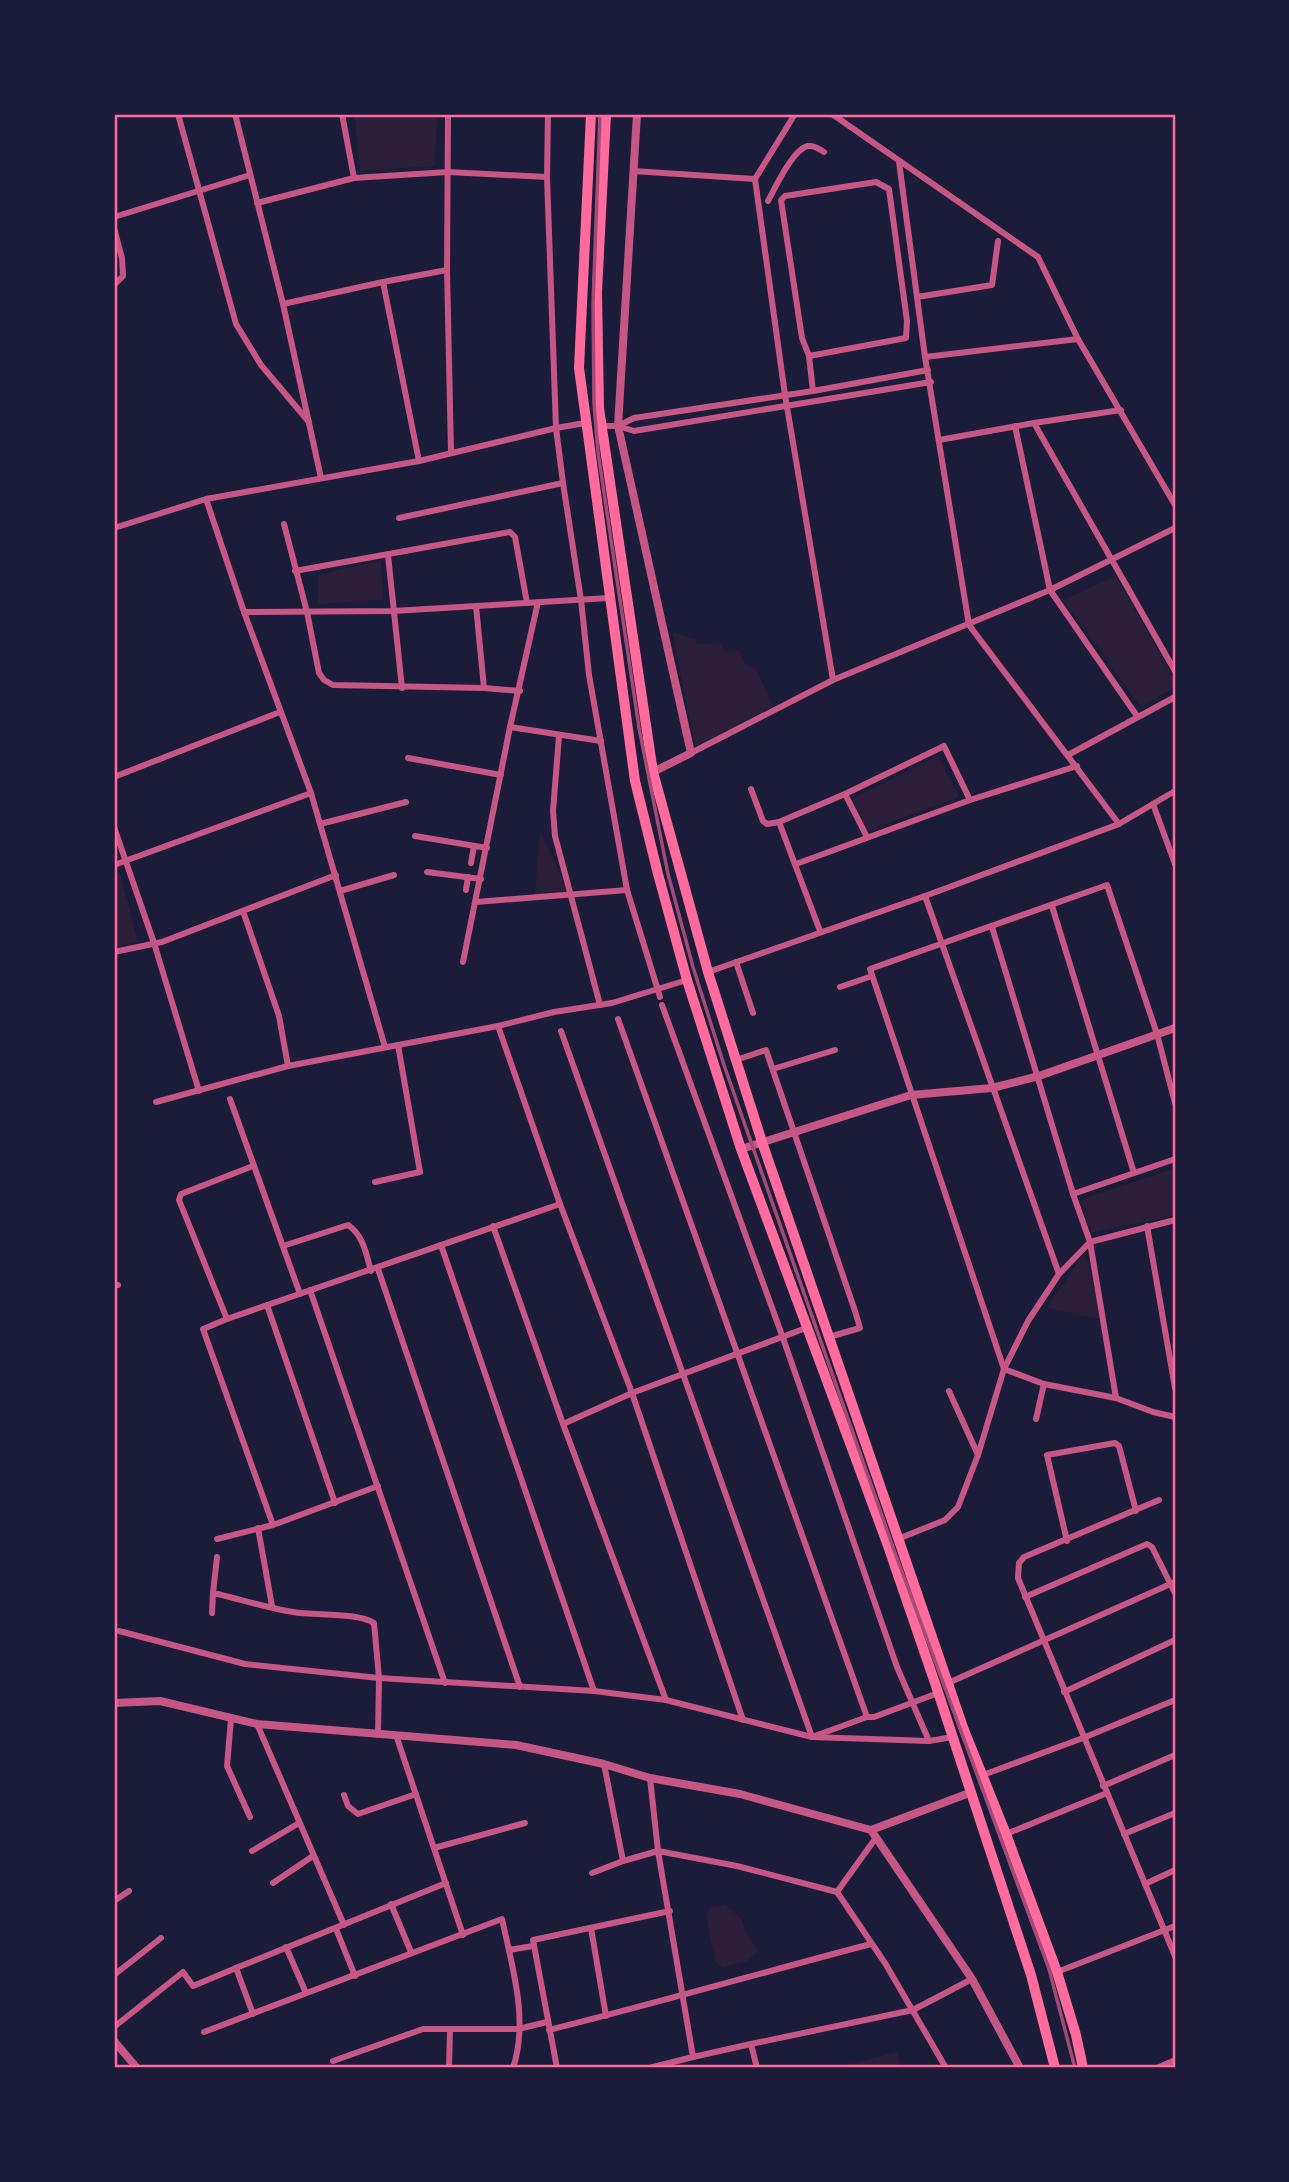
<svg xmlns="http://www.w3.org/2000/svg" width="1289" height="2182" viewBox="0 0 1289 2182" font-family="Mulish,sans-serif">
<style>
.green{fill:#2a1e3b}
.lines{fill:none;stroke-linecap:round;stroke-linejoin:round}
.minor{stroke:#c65784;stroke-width:6}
.tertiary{stroke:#c65784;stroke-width:8}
.trunk{stroke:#ff6b9d;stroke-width:10}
.rail{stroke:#a44b75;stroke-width:3.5}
.neatline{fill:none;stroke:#ff6b9d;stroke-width:2.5}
</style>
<rect width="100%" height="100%" fill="#1b1b3a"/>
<g class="green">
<path d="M 354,114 L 437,114 L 435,166 L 360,171 Z"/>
<path d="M 381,560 L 383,600 L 318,604 L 318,575 Z"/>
<path d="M 1116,576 L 1175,681 L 1175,687 L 1141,707 L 1063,600 Z"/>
<path d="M 672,632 L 695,639 L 697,644 L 720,643 L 725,652 L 739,650 L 746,665 L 756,668 L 774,709 L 695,746 Z"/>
<path d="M 938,756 L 959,797 L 867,831 L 852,799 Z"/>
<path d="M 540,831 L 569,892 L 535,896 Z"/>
<path d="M 120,874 L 138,942 L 114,947 L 114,876 Z"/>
<path d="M 1175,1168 L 1175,1215 L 1092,1233 L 1080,1200 Z"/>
<path d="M 1084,1253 L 1106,1320 L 1047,1308 Z"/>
<path d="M 725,1905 L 742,1919 L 746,1933 L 758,1951 L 747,1961 L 723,1967 L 715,1962 L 706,1913 L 713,1906 Z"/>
<path d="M 897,2052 L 901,2068 L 835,2068 Z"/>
</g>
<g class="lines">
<g class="minor">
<path d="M 178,114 L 236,324 L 261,365 L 309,422"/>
<path d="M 235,114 L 283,304 L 321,478"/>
<path d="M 342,114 L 354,178"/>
<path d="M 448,114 L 447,270 L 451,452"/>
<path d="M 548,114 L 547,177 L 556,428 L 563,483 L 581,600 L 589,675 L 627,890 L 660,997"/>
<path d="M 795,114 L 755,179 L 785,395 L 833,680"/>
<path d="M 832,114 L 1038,257 L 1078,339 L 1175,505"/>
<path d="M 899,162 L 925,357 L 969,625 L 1119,824"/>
<path d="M 633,171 L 755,179"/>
<path d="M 768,201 C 775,188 793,149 808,146 C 815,145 819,149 824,152"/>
<path d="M 257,203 L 354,178 L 448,172 L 547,177"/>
<path d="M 114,217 L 250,175"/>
<path d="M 114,228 L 122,258 L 123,276 L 114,285"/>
<path d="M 383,282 L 419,461"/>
<path d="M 917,297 L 992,285 L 998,241"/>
<path d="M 283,304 L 383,282 L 447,270"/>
<path d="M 809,356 L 906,338 L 907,321 L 889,189 L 876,182 L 785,196 L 781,200 L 802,338 L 809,356 L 813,391"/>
<path d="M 925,357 L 1078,339"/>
<path d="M 1034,423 L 1175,671"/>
<path d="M 602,426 L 618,426 L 634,431 L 931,382"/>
<path d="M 618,426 L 634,418 L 813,391 L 928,370"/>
<path d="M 1015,426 L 1050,590 L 1137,716"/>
<path d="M 939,440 L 1034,423 L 1121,410"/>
<path d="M 206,499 L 244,612 L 311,793 L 385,1047"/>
<path d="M 399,518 L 563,483"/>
<path d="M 284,524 L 307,612 L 319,673 L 324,680 L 333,685 L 484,688 L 520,691"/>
<path d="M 114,528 L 206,499 L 419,461 L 556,428 L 585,423"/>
<path d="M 388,555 L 402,688"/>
<path d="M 295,571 L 510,532 L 515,537 L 527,603"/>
<path d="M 476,606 L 484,688"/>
<path d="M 244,612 L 393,611 L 609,598"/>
<path d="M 510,727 L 601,741"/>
<path d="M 559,736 L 553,811 L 555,836 L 600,1005"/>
<path d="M 691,753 L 833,680 L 1050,590 L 1175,528"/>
<path d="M 1068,755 L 1175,697"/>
<path d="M 408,758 L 501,775"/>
<path d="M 114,777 L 280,712"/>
<path d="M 751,789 L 763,821 L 767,824 L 779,822 L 820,931"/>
<path d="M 845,794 L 867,837"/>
<path d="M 1153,804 L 1175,864"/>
<path d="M 779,822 L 845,794 L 944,746 L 970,800"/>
<path d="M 320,824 L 406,802"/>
<path d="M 114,827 L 154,943 L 199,1091"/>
<path d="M 415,836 L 487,848"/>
<path d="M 471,863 L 474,846"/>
<path d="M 796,864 L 970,800 L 1077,766"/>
<path d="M 114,865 L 311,793"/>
<path d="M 427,872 L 481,879"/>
<path d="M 466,890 L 468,877"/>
<path d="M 340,891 L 394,875"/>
<path d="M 925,896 L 1059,1274"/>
<path d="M 476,902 L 627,890"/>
<path d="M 1052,906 L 1134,1173"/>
<path d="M 243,911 L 279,1016 L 288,1066"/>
<path d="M 992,927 L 1073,1194 L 1090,1242 L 1116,1398"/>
<path d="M 114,952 L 162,942 L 336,875"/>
<path d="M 463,962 L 510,727 L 538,602"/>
<path d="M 736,962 L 753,1013"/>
<path d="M 708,972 L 925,896 L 1119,824 L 1175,791"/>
<path d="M 840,987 L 872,976"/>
<path d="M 662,1005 L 783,1338 L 897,1667 L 929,1741"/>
<path d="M 618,1019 L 867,1717 L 874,1717 L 938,1693"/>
<path d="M 498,1026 L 560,1204 L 632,1393 L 743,1720"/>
<path d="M 561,1031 L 812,1737 L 867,1717"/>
<path d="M 736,1060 L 766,1050 L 855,1311 L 860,1328 L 829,1337"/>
<path d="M 773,1069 L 835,1050"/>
<path d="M 230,1099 L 300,1294"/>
<path d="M 156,1102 L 288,1066 L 498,1026 L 554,1012 L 612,1003 L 687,980"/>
<path d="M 375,1182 L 420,1172 L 398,1045"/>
<path d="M 1073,1194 L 1175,1159"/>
<path d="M 493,1226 L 563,1424 L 666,1700"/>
<path d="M 1147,1226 L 1175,1388"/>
<path d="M 441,1245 L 594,1691"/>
<path d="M 283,1246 L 348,1225 C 364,1236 366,1254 371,1271"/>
<path d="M 378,1269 L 520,1687"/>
<path d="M 114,1285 L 118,1285"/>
<path d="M 310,1290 L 445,1683"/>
<path d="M 267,1305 L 335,1503"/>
<path d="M 227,1319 L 179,1200 L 181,1194 L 253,1166"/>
<path d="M 1004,1369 L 870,969 L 1107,885 L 1157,1034 L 1175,1103"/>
<path d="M 1004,1369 L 1044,1384 L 1116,1398 L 1153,1412 L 1175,1417"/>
<path d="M 949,1391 L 978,1455"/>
<path d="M 1036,1419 L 1044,1384"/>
<path d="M 563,1424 L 632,1393 L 806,1328"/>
<path d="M 1159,1500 L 1024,1557 L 1019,1563 L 1018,1578 L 1175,1956"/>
<path d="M 273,1525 L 203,1329 L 227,1319 L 560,1204"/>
<path d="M 258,1528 L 272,1606"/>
<path d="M 217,1539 L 273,1525 L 378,1486"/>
<path d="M 898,1539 L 945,1520 L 958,1507 L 978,1455 L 1004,1369 L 1028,1321 L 1059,1274 L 1090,1242 L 1175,1220"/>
<path d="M 1067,1541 L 1047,1455 L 1115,1443 L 1119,1446 L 1136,1511"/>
<path d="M 1025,1597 L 1147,1544 L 1152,1547 L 1175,1593"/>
<path d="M 212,1613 L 213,1593"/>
<path d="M 119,1631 L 245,1664 L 379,1678 L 374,1623 C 356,1612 315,1616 293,1612 C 267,1608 240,1599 213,1593 L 217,1557"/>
<path d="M 948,1683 L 1175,1582"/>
<path d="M 1064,1692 L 1175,1640"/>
<path d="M 231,1719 L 227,1766 L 250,1817"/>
<path d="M 257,1724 L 344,1925"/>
<path d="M 378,1735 L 379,1678 L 594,1691 L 666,1700 L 812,1737 L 929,1741 L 953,1737"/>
<path d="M 396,1735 L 463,1935"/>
<path d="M 983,1775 L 1083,1738 L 1175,1700"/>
<path d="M 650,1778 L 658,1851 L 693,2057 L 751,2044 L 757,2068"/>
<path d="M 1103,1786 L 1175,1755"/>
<path d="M 344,1795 L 348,1806 L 358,1814 L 416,1794"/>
<path d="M 1006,1834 L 1107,1793"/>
<path d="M 1124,1834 L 1175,1813"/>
<path d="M 434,1848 L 525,1823"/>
<path d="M 252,1851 L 299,1823"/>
<path d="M 623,1861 L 658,1851 L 737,1866 L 837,1892 L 885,1963 L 946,2068"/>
<path d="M 592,1873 L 623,1861 L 604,1764"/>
<path d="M 273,1883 L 313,1856"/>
<path d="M 1145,1884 L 1175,1870"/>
<path d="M 837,1892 L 875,1839"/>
<path d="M 114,1901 L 129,1891"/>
<path d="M 391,1904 L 411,1952"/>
<path d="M 591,1928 L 606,2016"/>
<path d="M 336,1929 L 355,1976"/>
<path d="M 286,1947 L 306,1993"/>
<path d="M 509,1950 L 533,1946"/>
<path d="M 236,1968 L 446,1883"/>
<path d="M 1057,1972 L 1175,1926"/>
<path d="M 114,1975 L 161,1938"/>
<path d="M 114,2027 L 183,1972 L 193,1986 L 236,1968 L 253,2014"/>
<path d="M 549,2030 C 657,2003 764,1972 871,1944"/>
<path d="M 204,2032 L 502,1919 C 512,1966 529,2020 513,2068"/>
<path d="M 751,2044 L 913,2010 L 972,1979"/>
<path d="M 333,2061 L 423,2029 L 518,2029 L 547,2022"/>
<path d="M 449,2068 L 450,2029"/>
<path d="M 557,2068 L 533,1940 L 670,1911"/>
<path d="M 649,2068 L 693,2057"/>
<path d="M 1157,2068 L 1175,2060"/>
</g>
<g class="tertiary">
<path d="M 637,114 L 618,426 L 691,753 L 653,772"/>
<path d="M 741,1149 L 911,1095 L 992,1088 L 1039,1076 L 1175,1028"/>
<path d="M 114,1703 L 160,1701 L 257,1724 L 516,1745 L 604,1764 L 650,1778 L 740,1794 L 871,1830 L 972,1792"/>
<path d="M 871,1830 L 972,1979 L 1020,2068"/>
<path d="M 114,2041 L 137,2068"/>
</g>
<g class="trunk">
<path d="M 591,114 L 579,368 L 635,781 L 658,874 L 687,980 L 741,1149 L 887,1543 L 936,1686 L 1031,1975 L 1055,2068"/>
<path d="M 606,114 L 597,292 L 599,408 L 653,772 L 708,972 L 762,1142 L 964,1730 L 1006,1834 L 1057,1972 L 1076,2035 L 1083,2068"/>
</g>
<path class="rail" d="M 600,114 L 593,304 L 594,403 L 598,452 L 639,728 L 668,874 L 693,967 L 724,1065 L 894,1550 L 1049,1969 L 1075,2068"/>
</g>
<rect width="1289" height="2182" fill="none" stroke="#1b1b3a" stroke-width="231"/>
<rect x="116" y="116" width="1058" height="1950" class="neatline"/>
</svg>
